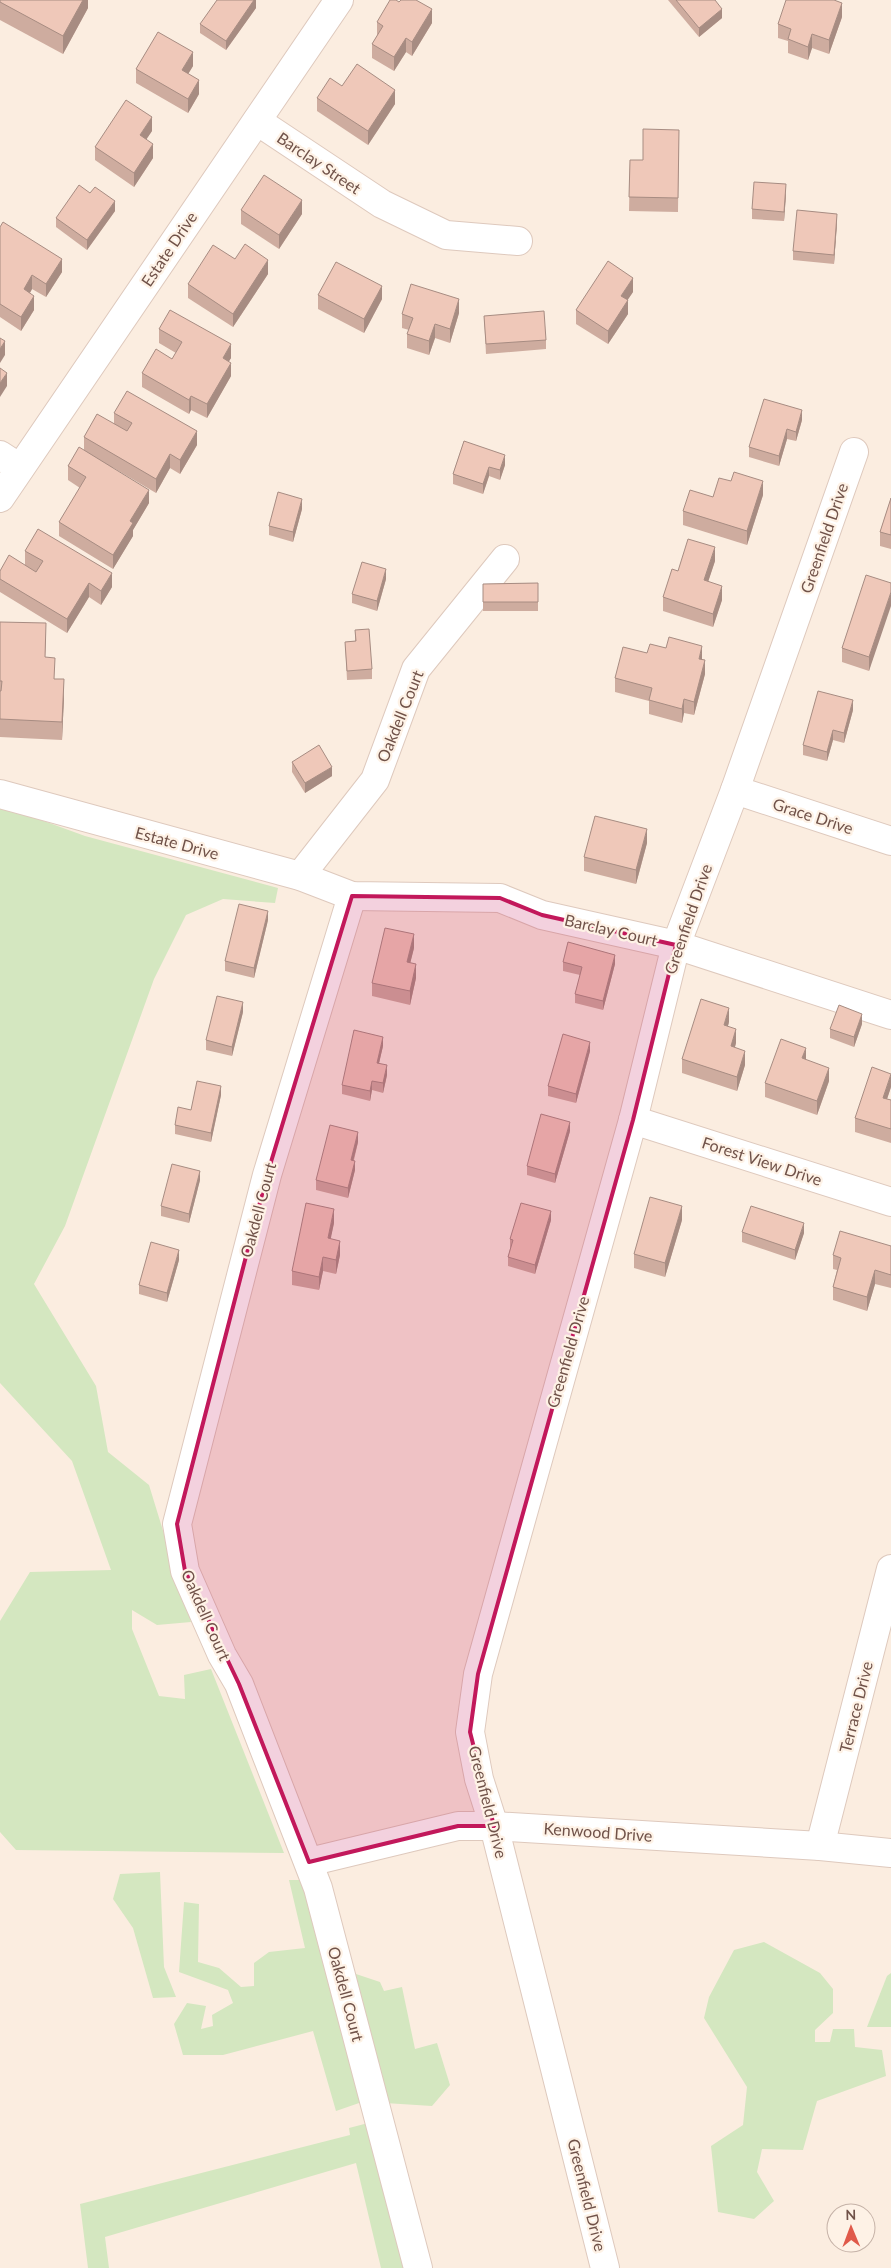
<svg xmlns="http://www.w3.org/2000/svg" width="891" height="2268" viewBox="0 0 891 2268" font-family="Lato,sans-serif">
<style>
.green{fill:#d4e7c0}
.lines{fill:none;stroke-linecap:round;stroke-linejoin:round}
.minor-casing{stroke:#dec9bd;stroke-width:30}
.minor{stroke:#fff;stroke-width:28}
.wall{fill:#ceac9f}
.shaded-wall{fill:#a78c82}
.building{fill:#efc8b9;stroke:#a78c82}
.marked{fill:#c2185b;fill-opacity:0.2;stroke:#c2185b;stroke-width:4;stroke-linejoin:round}
.labels{text-anchor:middle;stroke-width:4.5;stroke-linejoin:round;paint-order:stroke}
.street-label{font-size:16px;fill:#705249;stroke:#fef2e6}
</style>
<rect width="100%" height="100%" fill="#fbede0"/>
<g class="green">
<path d="M 0,805 L 85,836 L 278,888 L 275,903 L 223,899 L 186,915 L 154,979 L 65,1226 L 34,1284 L 96,1386 L 108,1452 L 149,1485 L 191,1622 L 157,1625 L 132,1610 L 132,1629 L 159,1696 L 185,1699 L 184,1675 L 211,1669 L 284,1853 L 16,1850 L 0,1832 L 0,1621 L 30,1572 L 111,1570 L 72,1461 L 0,1383 Z"/>
<path d="M 160,1872 L 164,1967 L 176,1997 L 153,1998 L 133,1928 L 113,1899 L 120,1874 Z"/>
<path d="M 289,1880 L 306,1880 L 362,2102 L 336,2111 L 313,2031 L 223,2055 L 183,2055 L 174,2024 L 187,2003 L 206,2006 L 201,2029 L 213,2026 L 212,2015 L 233,2003 L 228,1990 L 179,1972 L 184,1902 L 199,1904 L 198,1962 L 219,1968 L 241,1987 L 254,1986 L 254,1963 L 269,1952 L 305,1948 Z"/>
<path d="M 764,1942 L 820,1973 L 833,1989 L 833,2013 L 815,2030 L 815,2042 L 830,2042 L 833,2029 L 854,2029 L 855,2047 L 882,2050 L 886,2076 L 817,2101 L 803,2150 L 762,2149 L 757,2172 L 774,2201 L 754,2219 L 718,2212 L 711,2146 L 743,2125 L 747,2087 L 704,2018 L 709,1997 L 734,1950 Z"/>
<path d="M 353,1973 L 380,1982 L 384,1991 L 402,1987 L 415,2049 L 437,2043 L 450,2085 L 432,2106 L 385,2103 Z"/>
<path d="M 891,1973 L 891,2027 L 867,2027 L 887,1976 Z"/>
<path d="M 372,2122 L 408,2268 L 381,2268 L 356,2163 L 105,2237 L 109,2268 L 88,2268 L 80,2204 L 350,2135 L 349,2128 Z"/>
</g>
<g class="lines">
<defs>
<g id="minor">
<path d="M 257,121 L 382,204 L 446,235 L 518,241"/>
<path d="M 0,455 L 20,468"/>
<path d="M 0,498 L 339,0"/>
<path d="M 735,790 L 891,841"/>
<path d="M 0,794 L 300,876 L 352,896 L 500,898 L 542,915 L 676,945 L 891,1015"/>
<path d="M 300,876 L 375,780 L 416,669 L 505,559"/>
<path d="M 352,896 L 267,1175 L 177,1524 L 185,1571 L 222,1655 L 239,1684 L 318,1888 L 418,2268"/>
<path d="M 633,1120 L 891,1202"/>
<path d="M 820,1846 L 891,1569"/>
<path d="M 309,1862 L 458,1826 L 494,1826 L 820,1846 L 891,1853"/>
<path d="M 605,2268 L 494,1826 L 479,1779 L 470,1732 L 478,1674 L 633,1120 L 676,945 L 735,790 L 854,452"/>
</g>
</defs>
<use href="#minor" class="minor-casing"/>
<use href="#minor" class="minor"/>
</g>
<g class="wall">
<path d="M 0,0 L 88,0 L 88,8 L 63,54 L 0,20 Z"/>
<path d="M 256,0 L 256,8 L 226,50 L 200,33 L 200,24 Z"/>
<path d="M 668,0 L 715,0 L 722,18 L 699,37 Z"/>
<path d="M 842,17 L 829,54 L 812,48 L 808,60 L 788,53 L 788,41 L 778,38 L 778,24 Z"/>
<path d="M 377,22 L 432,23 L 412,56 L 406,52 L 394,71 L 372,58 L 372,44 L 377,36 Z"/>
<path d="M 193,66 L 188,74 L 199,94 L 188,113 L 136,83 L 136,69 Z"/>
<path d="M 342,86 L 395,104 L 368,145 L 317,111 L 317,98 Z"/>
<path d="M 679,130 L 678,212 L 629,211 L 630,160 L 643,160 Z"/>
<path d="M 152,131 L 146,139 L 153,158 L 134,187 L 95,160 L 95,147 Z"/>
<path d="M 786,194 L 784,221 L 752,219 L 752,209 Z"/>
<path d="M 241,210 L 302,214 L 279,249 L 241,224 Z"/>
<path d="M 115,211 L 87,250 L 56,227 L 56,218 Z"/>
<path d="M 837,223 L 834,264 L 793,260 L 793,251 Z"/>
<path d="M 0,227 L 62,272 L 46,297 L 32,289 L 30,293 L 34,310 L 21,331 L 0,317 Z"/>
<path d="M 235,259 L 268,274 L 233,327 L 188,298 L 188,284 Z"/>
<path d="M 633,292 L 627,300 L 628,314 L 608,344 L 576,324 L 576,310 Z"/>
<path d="M 318,295 L 382,299 L 364,333 L 318,309 Z"/>
<path d="M 459,313 L 450,343 L 435,338 L 429,355 L 407,348 L 407,334 L 409,330 L 402,328 L 402,314 Z"/>
<path d="M 484,316 L 546,340 L 546,349 L 486,354 Z"/>
<path d="M 159,329 L 231,358 L 229,361 L 231,376 L 207,418 L 191,410 L 189,414 L 142,387 L 142,373 L 172,359 L 176,353 L 159,343 Z"/>
<path d="M 114,413 L 197,445 L 180,474 L 170,468 L 156,493 L 112,467 L 149,503 L 133,530 L 133,536 L 113,569 L 59,536 L 59,522 L 80,488 L 68,480 L 68,466 L 84,450 L 84,437 L 114,423 Z"/>
<path d="M 802,420 L 796,441 L 787,439 L 779,466 L 749,457 L 749,447 Z"/>
<path d="M 464,441 L 505,465 L 500,480 L 489,476 L 483,494 L 453,484 L 453,474 Z"/>
<path d="M 763,495 L 747,545 L 683,525 L 683,511 L 713,497 Z"/>
<path d="M 891,498 L 891,549 L 880,546 L 880,532 Z"/>
<path d="M 302,509 L 293,542 L 269,535 L 269,526 Z"/>
<path d="M 25,551 L 112,587 L 101,605 L 89,597 L 67,633 L 0,592 L 0,571 L 25,565 Z"/>
<path d="M 715,561 L 708,582 L 722,600 L 713,627 L 663,611 L 663,597 L 678,571 Z"/>
<path d="M 386,579 L 377,611 L 352,603 L 352,594 Z"/>
<path d="M 538,583 L 538,611 L 483,611 L 483,584 Z"/>
<path d="M 891,583 L 869,671 L 842,662 L 842,648 Z"/>
<path d="M 0,622 L 46,641 L 45,657 L 54,679 L 64,697 L 62,740 L 0,737 Z"/>
<path d="M 355,630 L 372,669 L 372,679 L 347,680 L 345,642 L 355,641 Z"/>
<path d="M 647,653 L 702,660 L 705,674 L 694,715 L 684,713 L 682,723 L 649,714 L 649,701 L 615,692 L 615,678 Z"/>
<path d="M 853,710 L 844,743 L 833,740 L 827,761 L 803,755 L 803,745 Z"/>
<path d="M 292,762 L 332,776 L 305,793 L 292,772 Z"/>
<path d="M 647,843 L 636,884 L 584,871 L 584,857 Z"/>
<path d="M 268,920 L 254,978 L 225,971 L 225,961 Z"/>
<path d="M 414,948 L 410,963 L 416,978 L 410,1005 L 372,996 L 372,983 Z"/>
<path d="M 563,962 L 615,964 L 603,1010 L 575,1003 L 575,994 L 580,975 L 563,971 Z"/>
<path d="M 243,1012 L 232,1056 L 206,1050 L 206,1040 Z"/>
<path d="M 729,1022 L 728,1026 L 736,1043 L 735,1047 L 745,1065 L 737,1091 L 682,1073 L 682,1059 Z"/>
<path d="M 862,1024 L 854,1047 L 830,1038 L 830,1029 Z"/>
<path d="M 383,1046 L 379,1063 L 387,1075 L 383,1093 L 372,1090 L 370,1101 L 342,1094 L 342,1085 Z"/>
<path d="M 590,1051 L 576,1103 L 548,1096 L 548,1086 Z"/>
<path d="M 806,1060 L 829,1081 L 817,1115 L 765,1097 L 765,1083 Z"/>
<path d="M 891,1087 L 887,1099 L 891,1100 L 891,1143 L 855,1132 L 855,1118 Z"/>
<path d="M 221,1095 L 211,1142 L 175,1134 L 175,1125 L 191,1110 Z"/>
<path d="M 570,1131 L 555,1183 L 527,1175 L 527,1166 Z"/>
<path d="M 358,1142 L 354,1160 L 355,1170 L 348,1198 L 316,1190 L 316,1180 Z"/>
<path d="M 200,1180 L 189,1223 L 161,1216 L 161,1206 Z"/>
<path d="M 551,1220 L 535,1274 L 508,1266 L 508,1257 L 510,1249 L 510,1239 Z"/>
<path d="M 682,1220 L 665,1277 L 634,1268 L 634,1254 Z"/>
<path d="M 334,1223 L 330,1239 L 340,1255 L 336,1274 L 323,1271 L 319,1290 L 292,1285 L 292,1271 Z"/>
<path d="M 742,1232 L 804,1233 L 795,1260 L 742,1242 Z"/>
<path d="M 891,1246 L 891,1288 L 875,1284 L 867,1311 L 833,1300 L 833,1287 L 837,1270 L 833,1269 L 833,1255 Z"/>
<path d="M 179,1260 L 167,1302 L 139,1294 L 139,1285 Z"/>
</g>
<g class="shaded-wall">
<path d="M 83,0 L 88,0 L 88,8 L 63,54 L 63,36 Z"/>
<path d="M 254,0 L 256,0 L 256,8 L 226,50 L 226,41 Z"/>
<path d="M 842,3 L 842,17 L 829,54 L 829,40 Z"/>
<path d="M 432,9 L 432,23 L 412,56 L 412,42 Z"/>
<path d="M 722,9 L 722,18 L 699,37 L 699,28 Z"/>
<path d="M 812,34 L 812,48 L 808,60 L 808,47 Z"/>
<path d="M 406,38 L 406,52 L 394,71 L 394,57 Z"/>
<path d="M 193,52 L 193,66 L 182,84 L 182,70 Z"/>
<path d="M 199,80 L 199,94 L 188,113 L 188,99 Z"/>
<path d="M 395,90 L 395,104 L 368,145 L 368,131 Z"/>
<path d="M 152,117 L 152,131 L 140,149 L 140,135 Z"/>
<path d="M 153,144 L 153,158 L 134,187 L 134,173 Z"/>
<path d="M 786,184 L 786,194 L 784,221 L 784,212 Z"/>
<path d="M 302,200 L 302,214 L 279,249 L 279,235 Z"/>
<path d="M 115,201 L 115,211 L 87,250 L 87,240 Z"/>
<path d="M 837,214 L 837,223 L 834,264 L 834,255 Z"/>
<path d="M 62,259 L 62,272 L 46,297 L 46,284 Z"/>
<path d="M 268,260 L 268,274 L 233,327 L 233,314 Z"/>
<path d="M 32,275 L 32,289 L 24,303 L 24,289 Z"/>
<path d="M 633,278 L 633,292 L 621,310 L 621,296 Z"/>
<path d="M 382,286 L 382,299 L 364,333 L 364,319 Z"/>
<path d="M 34,296 L 34,310 L 21,331 L 21,317 Z"/>
<path d="M 459,299 L 459,313 L 450,343 L 450,329 Z"/>
<path d="M 628,300 L 628,314 L 608,344 L 608,331 Z"/>
<path d="M 435,324 L 435,338 L 429,355 L 429,341 Z"/>
<path d="M 5,341 L 5,355 L 0,363 L 0,349 Z"/>
<path d="M 231,344 L 231,358 L 223,371 L 223,358 Z"/>
<path d="M 231,363 L 231,376 L 207,418 L 207,404 Z"/>
<path d="M 7,373 L 7,386 L 0,397 L 0,383 Z"/>
<path d="M 191,396 L 191,410 L 189,414 L 189,400 Z"/>
<path d="M 802,410 L 802,420 L 796,441 L 796,432 Z"/>
<path d="M 787,429 L 787,439 L 779,466 L 779,456 Z"/>
<path d="M 197,431 L 197,445 L 180,474 L 180,460 Z"/>
<path d="M 170,454 L 170,468 L 156,493 L 156,479 Z"/>
<path d="M 505,455 L 505,465 L 500,480 L 500,470 Z"/>
<path d="M 489,467 L 489,476 L 483,494 L 483,484 Z"/>
<path d="M 763,481 L 763,495 L 747,545 L 747,531 Z"/>
<path d="M 149,490 L 149,503 L 133,530 L 133,536 L 113,569 L 113,555 L 130,521 Z"/>
<path d="M 302,499 L 302,509 L 293,542 L 293,532 Z"/>
<path d="M 715,547 L 715,561 L 704,594 L 704,580 Z"/>
<path d="M 386,569 L 386,579 L 377,611 L 377,601 Z"/>
<path d="M 112,573 L 112,587 L 101,605 L 101,591 Z"/>
<path d="M 89,583 L 89,597 L 67,633 L 67,619 Z"/>
<path d="M 722,586 L 722,600 L 713,627 L 713,614 Z"/>
<path d="M 891,592 L 891,606 L 869,671 L 869,657 Z"/>
<path d="M 702,646 L 702,660 L 699,659 Z"/>
<path d="M 705,660 L 705,674 L 694,715 L 694,702 Z"/>
<path d="M 64,679 L 64,697 L 62,740 L 62,722 Z"/>
<path d="M 684,699 L 684,713 L 682,723 L 682,709 Z"/>
<path d="M 853,700 L 853,710 L 844,743 L 844,733 Z"/>
<path d="M 833,730 L 833,740 L 827,761 L 827,752 Z"/>
<path d="M 332,767 L 332,776 L 305,793 L 305,783 Z"/>
<path d="M 647,829 L 647,843 L 636,884 L 636,870 Z"/>
<path d="M 268,911 L 268,920 L 254,978 L 254,968 Z"/>
<path d="M 414,934 L 414,948 L 407,976 L 407,962 Z"/>
<path d="M 615,955 L 615,964 L 603,1010 L 603,1001 Z"/>
<path d="M 416,964 L 416,978 L 410,1005 L 410,991 Z"/>
<path d="M 243,1002 L 243,1012 L 232,1056 L 232,1047 Z"/>
<path d="M 729,1008 L 729,1022 L 724,1039 L 724,1025 Z"/>
<path d="M 862,1014 L 862,1024 L 854,1047 L 854,1037 Z"/>
<path d="M 736,1029 L 736,1043 L 731,1060 L 731,1046 Z"/>
<path d="M 383,1037 L 383,1046 L 377,1072 L 377,1063 Z"/>
<path d="M 590,1042 L 590,1051 L 576,1103 L 576,1094 Z"/>
<path d="M 806,1048 L 806,1061 L 802,1058 Z"/>
<path d="M 745,1051 L 745,1065 L 737,1091 L 737,1077 Z"/>
<path d="M 387,1065 L 387,1075 L 383,1093 L 383,1083 Z"/>
<path d="M 829,1068 L 829,1081 L 817,1115 L 817,1101 Z"/>
<path d="M 891,1074 L 891,1087 L 883,1111 L 883,1098 Z"/>
<path d="M 372,1081 L 372,1090 L 370,1101 L 370,1091 Z"/>
<path d="M 221,1086 L 221,1095 L 211,1142 L 211,1133 Z"/>
<path d="M 570,1122 L 570,1131 L 555,1183 L 555,1174 Z"/>
<path d="M 358,1132 L 358,1142 L 351,1169 L 351,1160 Z"/>
<path d="M 355,1161 L 355,1170 L 348,1198 L 348,1188 Z"/>
<path d="M 200,1171 L 200,1180 L 189,1223 L 189,1214 Z"/>
<path d="M 682,1206 L 682,1220 L 665,1277 L 665,1263 Z"/>
<path d="M 334,1209 L 334,1223 L 328,1252 L 328,1238 Z"/>
<path d="M 551,1211 L 551,1220 L 535,1274 L 535,1265 Z"/>
<path d="M 804,1223 L 804,1233 L 795,1260 L 795,1250 Z"/>
<path d="M 340,1241 L 340,1255 L 336,1274 L 336,1260 Z"/>
<path d="M 179,1250 L 179,1260 L 167,1302 L 167,1293 Z"/>
<path d="M 323,1257 L 323,1271 L 319,1290 L 319,1277 Z"/>
<path d="M 875,1270 L 875,1284 L 867,1311 L 867,1297 Z"/>
</g>
<g class="building">
<path d="M 0,0 L 83,0 L 63,36 L 0,2 Z"/>
<path d="M 217,0 L 254,0 L 226,41 L 200,24 Z"/>
<path d="M 390,0 L 396,0 L 399,2 L 401,0 L 416,0 L 432,9 L 412,42 L 406,38 L 394,57 L 372,44 L 383,26 L 377,22 Z"/>
<path d="M 676,0 L 715,0 L 722,9 L 699,28 Z"/>
<path d="M 786,0 L 834,0 L 842,3 L 829,40 L 812,34 L 808,47 L 788,39 L 791,29 L 778,24 Z"/>
<path d="M 158,32 L 193,52 L 182,70 L 199,80 L 188,99 L 136,69 Z"/>
<path d="M 357,64 L 395,90 L 368,131 L 317,98 L 330,78 L 342,86 Z"/>
<path d="M 126,100 L 152,117 L 140,135 L 153,144 L 134,173 L 95,147 Z"/>
<path d="M 643,129 L 679,130 L 678,198 L 629,197 L 630,160 L 643,160 Z"/>
<path d="M 264,175 L 302,200 L 279,235 L 241,210 Z"/>
<path d="M 754,182 L 786,184 L 784,212 L 752,209 Z"/>
<path d="M 79,185 L 90,193 L 95,187 L 115,201 L 87,240 L 56,218 Z"/>
<path d="M 797,210 L 837,214 L 834,255 L 793,251 Z"/>
<path d="M 3,222 L 62,259 L 46,284 L 32,275 L 24,289 L 34,296 L 21,317 L 0,304 L 0,227 Z"/>
<path d="M 245,244 L 268,260 L 233,314 L 188,284 L 213,245 L 235,259 Z"/>
<path d="M 608,261 L 633,278 L 621,296 L 628,300 L 608,331 L 576,310 Z"/>
<path d="M 336,262 L 382,286 L 364,319 L 318,295 Z"/>
<path d="M 411,284 L 459,299 L 450,329 L 435,324 L 429,341 L 407,334 L 413,318 L 402,314 Z"/>
<path d="M 170,310 L 231,344 L 223,358 L 231,363 L 207,404 L 191,396 L 189,400 L 142,373 L 156,349 L 172,359 L 182,342 L 159,329 Z"/>
<path d="M 544,311 L 546,340 L 486,344 L 484,316 Z"/>
<path d="M 0,338 L 5,341 L 0,349 Z"/>
<path d="M 0,368 L 7,373 L 0,383 Z"/>
<path d="M 127,391 L 197,431 L 180,460 L 170,454 L 156,479 L 84,437 L 97,414 L 127,431 L 132,423 L 114,413 Z"/>
<path d="M 764,399 L 802,410 L 796,432 L 787,429 L 779,456 L 749,447 Z"/>
<path d="M 464,441 L 505,455 L 500,470 L 489,467 L 483,484 L 453,474 Z"/>
<path d="M 79,447 L 149,490 L 130,521 L 133,523 L 113,555 L 59,522 L 86,477 L 68,466 Z"/>
<path d="M 734,472 L 763,481 L 747,531 L 683,511 L 690,490 L 713,497 L 719,478 L 731,481 Z"/>
<path d="M 278,492 L 302,499 L 293,532 L 269,526 Z"/>
<path d="M 891,498 L 891,535 L 880,532 Z"/>
<path d="M 38,529 L 112,573 L 101,591 L 89,583 L 67,619 L 0,579 L 0,571 L 9,555 L 36,572 L 43,561 L 25,551 Z"/>
<path d="M 688,539 L 715,547 L 704,580 L 722,586 L 713,614 L 663,597 L 672,569 L 678,571 Z"/>
<path d="M 362,562 L 386,569 L 377,601 L 352,594 Z"/>
<path d="M 866,575 L 891,583 L 891,592 L 869,657 L 842,648 Z"/>
<path d="M 538,583 L 538,602 L 483,602 L 483,584 Z"/>
<path d="M 0,622 L 46,623 L 45,657 L 55,658 L 54,679 L 64,679 L 62,722 L 0,719 L 0,691 L 1,691 L 2,681 L 0,681 Z"/>
<path d="M 369,629 L 372,669 L 347,671 L 345,642 L 356,641 L 355,630 Z"/>
<path d="M 669,637 L 702,646 L 699,659 L 705,660 L 694,702 L 684,699 L 682,709 L 649,700 L 652,688 L 615,678 L 623,647 L 647,653 L 650,644 L 666,648 Z"/>
<path d="M 818,691 L 853,700 L 844,733 L 833,730 L 827,752 L 803,745 Z"/>
<path d="M 319,745 L 332,767 L 305,783 L 292,762 Z"/>
<path d="M 595,816 L 647,829 L 636,870 L 584,857 Z"/>
<path d="M 239,904 L 268,911 L 254,968 L 225,961 Z"/>
<path d="M 385,928 L 414,934 L 407,962 L 416,964 L 410,991 L 372,983 Z"/>
<path d="M 568,942 L 615,955 L 603,1001 L 575,994 L 582,967 L 563,962 Z"/>
<path d="M 217,996 L 243,1002 L 232,1047 L 206,1040 Z"/>
<path d="M 701,999 L 729,1008 L 724,1025 L 736,1029 L 731,1046 L 745,1051 L 737,1077 L 682,1059 Z"/>
<path d="M 839,1005 L 862,1014 L 854,1037 L 830,1029 Z"/>
<path d="M 354,1030 L 383,1037 L 377,1063 L 387,1065 L 383,1083 L 372,1081 L 370,1091 L 342,1085 Z"/>
<path d="M 563,1034 L 590,1042 L 576,1094 L 548,1086 Z"/>
<path d="M 781,1039 L 806,1048 L 802,1058 L 829,1068 L 817,1101 L 765,1083 Z"/>
<path d="M 872,1067 L 891,1074 L 883,1098 L 891,1100 L 891,1129 L 855,1118 Z"/>
<path d="M 197,1081 L 221,1086 L 211,1133 L 175,1125 L 178,1107 L 191,1110 Z"/>
<path d="M 541,1114 L 570,1122 L 555,1174 L 527,1166 Z"/>
<path d="M 330,1125 L 358,1132 L 351,1160 L 355,1161 L 348,1188 L 316,1180 Z"/>
<path d="M 172,1164 L 200,1171 L 189,1214 L 161,1206 Z"/>
<path d="M 650,1197 L 682,1206 L 665,1263 L 634,1254 Z"/>
<path d="M 306,1203 L 334,1209 L 328,1238 L 340,1241 L 336,1260 L 323,1257 L 319,1277 L 292,1271 Z"/>
<path d="M 521,1203 L 551,1211 L 535,1265 L 508,1257 L 513,1240 L 510,1239 Z"/>
<path d="M 751,1206 L 804,1223 L 795,1250 L 742,1232 Z"/>
<path d="M 840,1231 L 891,1246 L 891,1275 L 875,1270 L 867,1297 L 833,1287 L 841,1258 L 833,1255 Z"/>
<path d="M 151,1242 L 179,1250 L 167,1293 L 139,1285 Z"/>
</g>
<path class="marked" d="M 352,896 L 500,898 L 542,915 L 676,945 L 633,1120 L 478,1674 L 470,1732 L 494,1826 L 458,1826 L 309,1862 L 239,1684 L 185,1571 L 177,1524 L 267,1175 Z"/>
<g class="labels">
<g class="street-label">
<text transform="translate(319 163) rotate(34)" y="6">Barclay Street</text>
<text transform="translate(169 249) rotate(-56)" y="6">Estate Drive</text>
<text transform="translate(824 538) rotate(-71)" y="6">Greenfield Drive</text>
<text transform="translate(400 716) rotate(-68)" y="6">Oakdell Court</text>
<text transform="translate(813 816) rotate(18)" y="6">Grace Drive</text>
<text transform="translate(177 843) rotate(15)" y="6">Estate Drive</text>
<text transform="translate(688 919) rotate(-71)" y="6">Greenfield Drive</text>
<text transform="translate(611 930) rotate(13)" y="6">Barclay Court</text>
<text transform="translate(762 1161) rotate(18)" y="6">Forest View Drive</text>
<text transform="translate(258 1210) rotate(-75)" y="6">Oakdell Court</text>
<text transform="translate(568 1352) rotate(-74)" y="6">Greenfield Drive</text>
<text transform="translate(206 1615) rotate(66)" y="6">Oakdell Court</text>
<text transform="translate(856 1707) rotate(-76)" y="6">Terrace Drive</text>
<text transform="translate(488 1802) rotate(76)" y="6">Greenfield Drive</text>
<text transform="translate(598 1832) rotate(4)" y="6">Kenwood Drive</text>
<text transform="translate(346 1994) rotate(75)" y="6">Oakdell Court</text>
<text transform="translate(587 2195) rotate(76)" y="6">Greenfield Drive</text>
</g>
</g>
<g transform="translate(851 2228) rotate(359)"><circle r="24" fill="#fef2e6" stroke="#c5b2a7"/>
<path d="M0-4L9 19L0 12L-9 19Z" fill="#e05a4a"/>
<text y="-8" font-size="14" font-weight="bold" text-anchor="middle" fill="#705249">N</text>
</g>
</svg>
